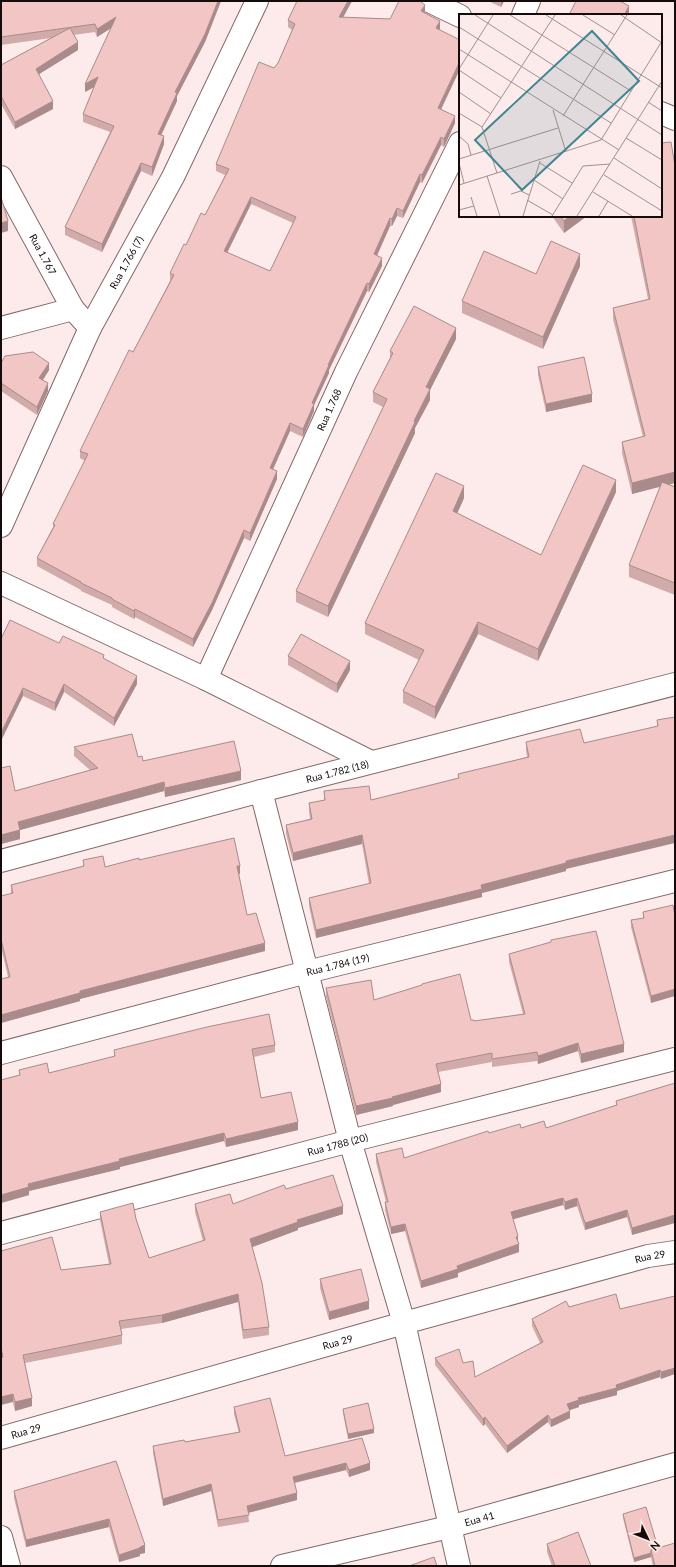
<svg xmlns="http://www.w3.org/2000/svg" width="676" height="1567" viewBox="0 0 676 1567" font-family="Lato,sans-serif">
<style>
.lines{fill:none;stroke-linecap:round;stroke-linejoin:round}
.street-casing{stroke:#836968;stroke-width:24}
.street{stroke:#fff;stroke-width:22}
.wall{fill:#d1aaaa;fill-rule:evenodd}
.shaded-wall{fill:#aa8b8b}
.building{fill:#f3c6c6;stroke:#aa8b8b;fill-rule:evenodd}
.labels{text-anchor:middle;stroke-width:3.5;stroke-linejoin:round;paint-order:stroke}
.street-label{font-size:10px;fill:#150b0b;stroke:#fdeaea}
.inset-road{fill:none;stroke:#a09191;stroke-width:1}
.view{fill:#408692;fill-opacity:0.15;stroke:#408692;stroke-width:2}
.inset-edge{fill:none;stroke:#150b0b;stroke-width:2}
</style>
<rect width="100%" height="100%" fill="#fdeaea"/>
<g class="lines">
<defs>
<g id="street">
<path d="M 429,1 L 460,16"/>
<path d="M 523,15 L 529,1"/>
<path d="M 661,113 L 675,119"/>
<path id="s1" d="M 1,177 L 73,309 L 90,328"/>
<path d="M 1,328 L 73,309"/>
<path id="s2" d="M 1,526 L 90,328 L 173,177 L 257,1"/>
<path d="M 1,583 L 206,679 L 371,762"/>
<path id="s3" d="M 206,679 L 346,372 L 460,143"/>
<path d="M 261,791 L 350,1141 L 404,1323 L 459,1566"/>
<path id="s4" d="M 1,861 L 261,791 L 675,684"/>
<path id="s5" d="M 1,1053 L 307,972 L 675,881"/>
<path id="s6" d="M 1,1233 L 350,1141 L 675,1059"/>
<path id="s7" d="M 1,1438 L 404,1323 L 648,1256 L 675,1252"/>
<path d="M 1,1537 L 9,1566"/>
<path id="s8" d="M 282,1566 L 449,1527 L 675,1464"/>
</g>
</defs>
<use href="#street" class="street-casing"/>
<use href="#street" class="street"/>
</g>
<g class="wall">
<path d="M 1,1 L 221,1 L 205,42 L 177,96 L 177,101 L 161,135 L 164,144 L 152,176 L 141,171 L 102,252 L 65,235 L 65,227 L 110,132 L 83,122 L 83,114 L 94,87 L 85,92 L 111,28 L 97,37 L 95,32 L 73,35 L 78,50 L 39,74 L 53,109 L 15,129 L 1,104 L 1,65 L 51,38 L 1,45 Z"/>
<path d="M 352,1 L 343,17 L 390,19 L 425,13 L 440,29 L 439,30 L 441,109 L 455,123 L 444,147 L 441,145 L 422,183 L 420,182 L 403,218 L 397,216 L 392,226 L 390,226 L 377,256 L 382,266 L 369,292 L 367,291 L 329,370 L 329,373 L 314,405 L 314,411 L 303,437 L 290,431 L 273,469 L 277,479 L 250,541 L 244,538 L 212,610 L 193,647 L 135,617 L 134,619 L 112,607 L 112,605 L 81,591 L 81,590 L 37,566 L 37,558 L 53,527 L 53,524 L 85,461 L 80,458 L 80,451 L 133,352 L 170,281 L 170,273 L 186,245 L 205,215 L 225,175 L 216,171 L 216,164 L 278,63 L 292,30 L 288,27 L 288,20 ZM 251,204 L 293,223 L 270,271 L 227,253 Z"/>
<path d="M 488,1 L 504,1 L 501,7 Z"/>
<path d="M 675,166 L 675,483 L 669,484 L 675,487 L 675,595 L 629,577 L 629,565 L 660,486 L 632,494 L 622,453 L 622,442 L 643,437 L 613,319 L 613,308 L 648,299 L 631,216 L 661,216 Z"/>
<path d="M 552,216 L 587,216 L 564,233 Z"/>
<path d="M 580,266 L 543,349 L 462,313 L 462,301 Z"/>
<path d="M 456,339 L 430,390 L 430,400 L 415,428 L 415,433 L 328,617 L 296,602 L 296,591 L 383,407 L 373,402 L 373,392 L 390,358 L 390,351 Z"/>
<path d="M 1,363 L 49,370 L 43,380 L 48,391 L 37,415 L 1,391 Z"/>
<path d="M 538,367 L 592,402 L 546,412 L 538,375 Z"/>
<path d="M 616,492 L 538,661 L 478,634 L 435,719 L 403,703 L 403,691 L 419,660 L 365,634 L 365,623 L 464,498 L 457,513 L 541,555 Z"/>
<path d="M 1,639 L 59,643 L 104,659 L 137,684 L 114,726 L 64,692 L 55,711 L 23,696 Z"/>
<path d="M 288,656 L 350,670 L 337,693 L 288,665 Z"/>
<path d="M 675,717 L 566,869 L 566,871 L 482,893 L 482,897 L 316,938 L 309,906 L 309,898 L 369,884 L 362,844 L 293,861 L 286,834 L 286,825 L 310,819 L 309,811 L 309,803 L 324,800 L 324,791 L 371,800 L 458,778 L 458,774 L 527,757 L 526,750 L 526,742 L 584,743 L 657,727 L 657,720 Z"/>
<path d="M 74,747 L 138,757 L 143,761 L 241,780 L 165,797 L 164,791 L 20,830 L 20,839 L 1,844 L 1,768 L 15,791 L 90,770 L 74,756 Z"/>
<path d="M 83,860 L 105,867 L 139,860 L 240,874 L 239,874 L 247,915 L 265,951 L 80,999 L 80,1001 L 1,1023 L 1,979 L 8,977 L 1,947 L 1,896 L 11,894 L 11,885 L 83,866 Z"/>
<path d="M 643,912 L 675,916 L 651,1003 L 631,927 L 631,920 L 643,918 Z"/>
<path d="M 551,940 L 624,1052 L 581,1063 L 578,1051 L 538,1064 L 537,1061 L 492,1067 L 492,1062 L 438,1072 L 441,1092 L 393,1105 L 393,1106 L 356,1115 L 326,997 L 326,988 L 374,1000 L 474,1021 L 523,1014 L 509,962 L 509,954 L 551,942 Z"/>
<path d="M 275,1045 L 275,1052 L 254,1057 L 261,1098 L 298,1130 L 226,1147 L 224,1141 L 120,1167 L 120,1169 L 29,1191 L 29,1195 L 1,1203 L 1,1080 L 19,1075 L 19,1070 L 49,1073 L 114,1057 L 114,1050 Z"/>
<path d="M 675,1083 L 632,1235 L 627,1217 L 585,1230 L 577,1206 L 565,1210 L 563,1205 L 513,1219 L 518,1243 L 519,1252 L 458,1273 L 458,1277 L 421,1288 L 405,1231 L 391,1234 L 385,1210 L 385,1202 L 386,1202 L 376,1162 L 376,1154 L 404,1158 L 489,1133 L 521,1128 L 546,1128 L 616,1105 L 616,1101 Z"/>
<path d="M 286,1189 L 343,1214 L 298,1228 L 298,1230 L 252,1247 L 269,1327 L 269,1335 L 243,1339 L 238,1302 L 162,1323 L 121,1329 L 122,1335 L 122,1344 L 25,1363 L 32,1406 L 15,1411 L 1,1356 L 1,1251 L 61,1270 L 109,1264 L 100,1220 L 100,1212 L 136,1219 L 149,1258 L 203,1241 L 195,1212 L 195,1204 L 233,1204 Z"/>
<path d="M 320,1279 L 369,1309 L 329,1320 L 320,1288 Z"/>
<path d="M 675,1296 L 661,1379 L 660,1377 L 617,1391 L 617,1395 L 579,1405 L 579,1407 L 570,1410 L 570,1418 L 551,1427 L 548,1422 L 507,1453 L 485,1424 L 483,1426 L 435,1365 L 435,1358 L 463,1363 L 475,1377 L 540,1343 L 532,1326 L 532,1319 L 569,1307 L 620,1309 Z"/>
<path d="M 234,1407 L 285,1456 L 362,1438 L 370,1470 L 349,1477 L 346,1470 L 295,1483 L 297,1500 L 248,1513 L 249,1522 L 218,1527 L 211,1491 L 163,1506 L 153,1453 L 153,1446 L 185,1442 L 239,1433 L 234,1414 Z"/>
<path d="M 343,1409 L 374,1433 L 348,1439 L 343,1413 Z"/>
<path d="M 116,1461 L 145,1553 L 140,1554 L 140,1556 L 119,1562 L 109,1527 L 26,1547 L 14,1498 L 14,1491 Z"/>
<path d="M 623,1514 L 658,1548 L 675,1566 L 653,1566 L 651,1557 L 634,1562 L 623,1518 Z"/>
<path d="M 547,1544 L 591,1566 L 552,1566 L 547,1552 Z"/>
</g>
<g class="shaded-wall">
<path d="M 218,1 L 221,1 L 205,42 L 177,96 L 177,101 L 158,142 L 158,134 L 175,92 Z"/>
<path d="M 348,1 L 352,1 L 339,25 L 339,17 Z"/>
<path d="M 501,1 L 504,1 L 501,7 Z"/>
<path d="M 425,5 L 425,13 L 421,11 Z"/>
<path d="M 629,6 L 629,13 L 628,15 L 624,15 Z"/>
<path d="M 116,17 L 116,25 L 97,37 L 97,29 Z"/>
<path d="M 440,21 L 440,29 L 436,36 L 436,28 Z"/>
<path d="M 78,42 L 78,50 L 36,76 L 36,69 Z"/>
<path d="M 460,61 L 460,69 L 438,116 L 438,108 Z"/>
<path d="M 98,77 L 98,85 L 85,92 L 85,84 Z"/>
<path d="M 53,101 L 53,109 L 15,129 L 15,122 Z"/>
<path d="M 455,116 L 455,123 L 444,147 L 444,139 Z"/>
<path d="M 164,136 L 164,144 L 152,176 L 152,167 Z"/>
<path d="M 441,137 L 441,145 L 422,183 L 422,175 Z"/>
<path d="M 141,163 L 141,171 L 102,252 L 102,244 Z"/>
<path d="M 420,174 L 420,182 L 403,218 L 403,211 Z"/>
<path d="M 251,197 L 251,204 L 224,259 L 224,251 Z"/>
<path d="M 397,208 L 397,216 L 392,226 L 392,219 Z"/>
<path d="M 570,216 L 587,216 L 564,233 L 564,221 Z"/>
<path d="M 390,218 L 390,226 L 374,262 L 374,254 Z"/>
<path d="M 8,221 L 8,231 L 1,233 L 1,223 Z"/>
<path d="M 580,254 L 580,266 L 543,349 L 543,337 Z"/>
<path d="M 382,258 L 382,266 L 369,292 L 369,284 Z"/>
<path d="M 367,283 L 367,291 L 329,370 L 329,373 L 314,405 L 314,411 L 303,437 L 303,429 L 312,403 L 328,365 Z"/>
<path d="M 456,328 L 456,339 L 430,390 L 430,400 L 415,428 L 415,433 L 328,617 L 328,606 L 414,421 L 426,387 Z"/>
<path d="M 49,363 L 49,370 L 39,386 L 39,378 Z"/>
<path d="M 48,383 L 48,391 L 37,415 L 37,407 Z"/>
<path d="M 592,394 L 592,402 L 546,412 L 546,404 Z"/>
<path d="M 290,423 L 290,431 L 270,476 L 270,468 Z"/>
<path d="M 277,471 L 277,479 L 250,541 L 250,533 Z"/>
<path d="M 675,472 L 675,483 L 632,494 L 632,483 Z"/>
<path d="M 616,480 L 616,492 L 538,661 L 538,649 Z"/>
<path d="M 464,486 L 464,498 L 453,523 L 453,511 Z"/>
<path d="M 244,530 L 244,538 L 212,610 L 193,647 L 193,639 Z"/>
<path d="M 135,609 L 135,617 L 134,619 L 134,611 Z"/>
<path d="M 478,622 L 478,634 L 435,719 L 435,707 Z"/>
<path d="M 350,661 L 350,670 L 337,693 L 337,684 Z"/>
<path d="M 137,676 L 137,684 L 114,726 L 114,718 Z"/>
<path d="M 64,684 L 64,692 L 55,711 L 55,703 Z"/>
<path d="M 23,688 L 23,696 L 1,741 L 1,733 Z"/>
<path d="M 241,771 L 241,780 L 165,797 L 165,788 Z"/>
<path d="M 164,782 L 164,791 L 20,830 L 20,839 L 1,844 L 1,835 L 18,822 Z"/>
<path d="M 362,835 L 362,844 L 293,861 L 293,853 Z"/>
<path d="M 675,835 L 675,843 L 566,869 L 566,871 L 482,893 L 482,897 L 316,938 L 316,930 L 481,885 L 566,861 Z"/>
<rect x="237" y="866" width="3" height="8"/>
<path d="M 265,943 L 265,951 L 80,999 L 80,1001 L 1,1023 L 1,1015 L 80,991 Z"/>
<path d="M 675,989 L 675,996 L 651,1003 L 651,996 Z"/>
<path d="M 578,1043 L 578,1051 L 538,1064 L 538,1056 Z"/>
<path d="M 624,1044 L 624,1052 L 581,1063 L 581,1054 Z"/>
<path d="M 441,1084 L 441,1092 L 393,1105 L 393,1106 L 356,1115 L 356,1106 Z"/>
<path d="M 298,1122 L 298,1130 L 226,1147 L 226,1139 Z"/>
<path d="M 224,1133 L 224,1141 L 120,1167 L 120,1169 L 29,1191 L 29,1195 L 1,1203 L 1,1195 L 28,1184 L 119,1159 Z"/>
<path d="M 563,1198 L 563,1205 L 511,1220 L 511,1212 Z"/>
<path d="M 577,1198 L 577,1206 L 565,1210 L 565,1202 Z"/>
<path d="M 343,1206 L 343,1214 L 298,1228 L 298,1230 L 250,1248 L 250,1239 L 297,1220 Z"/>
<path d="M 627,1210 L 627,1217 L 585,1230 L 585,1223 Z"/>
<path d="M 675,1215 L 675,1223 L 632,1235 L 632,1228 Z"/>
<path d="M 405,1224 L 405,1231 L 391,1234 L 391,1227 Z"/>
<path d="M 518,1236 L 518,1243 L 516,1237 Z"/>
<path d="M 519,1244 L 519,1252 L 458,1273 L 458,1277 L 421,1288 L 421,1281 L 457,1266 Z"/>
<path d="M 238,1294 L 238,1302 L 162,1323 L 162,1315 Z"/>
<path d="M 369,1301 L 369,1309 L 329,1320 L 329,1312 Z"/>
<path d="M 675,1368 L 675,1374 L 661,1379 L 661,1372 Z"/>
<path d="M 660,1370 L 660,1377 L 617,1391 L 617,1395 L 579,1405 L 579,1407 L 567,1411 L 567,1404 L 578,1398 Z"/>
<path d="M 13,1394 L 13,1402 L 1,1405 L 1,1397 Z"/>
<path d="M 32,1398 L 32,1406 L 15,1411 L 15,1402 Z"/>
<path d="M 570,1411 L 570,1418 L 551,1427 L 551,1420 Z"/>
<path d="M 548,1415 L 548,1422 L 507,1453 L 507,1446 Z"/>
<path d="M 485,1417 L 485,1424 L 483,1426 L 483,1419 Z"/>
<path d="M 374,1429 L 374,1433 L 348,1439 L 348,1434 Z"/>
<path d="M 346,1463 L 346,1470 L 293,1483 L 293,1477 Z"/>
<path d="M 370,1463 L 370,1470 L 349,1477 L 349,1470 Z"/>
<path d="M 211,1484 L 211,1491 L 163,1506 L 163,1499 Z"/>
<path d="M 297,1493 L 297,1500 L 247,1513 L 247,1506 Z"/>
<path d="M 109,1519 L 109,1527 L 26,1547 L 26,1540 Z"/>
<path d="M 145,1545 L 145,1553 L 140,1554 L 140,1556 L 119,1562 L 119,1555 Z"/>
<path d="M 651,1553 L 651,1557 L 634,1562 L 634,1558 Z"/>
</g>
<g class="building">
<path d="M 1,1 L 218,1 L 205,34 L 175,92 L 177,93 L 158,134 L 164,136 L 152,167 L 141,163 L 102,244 L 65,227 L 114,126 L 83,114 L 98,77 L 85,84 L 116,17 L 97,29 L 95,24 L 1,37 Z"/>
<path d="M 297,1 L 348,1 L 339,17 L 390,19 L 399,1 L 420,1 L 425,5 L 421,11 L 440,21 L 436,28 L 460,40 L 460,61 L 438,108 L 455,116 L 444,139 L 441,137 L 422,175 L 420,174 L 403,211 L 397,208 L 392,219 L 390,218 L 374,254 L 382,258 L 369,284 L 367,283 L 328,365 L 329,365 L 312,403 L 314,404 L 303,429 L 290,423 L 270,468 L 277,471 L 250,533 L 244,530 L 212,603 L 193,639 L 135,609 L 134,611 L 112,599 L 112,598 L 81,583 L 81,582 L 37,558 L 55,525 L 53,524 L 88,454 L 80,451 L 111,387 L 129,350 L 133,352 L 174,275 L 170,273 L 184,244 L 186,245 L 201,213 L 205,215 L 229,169 L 216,164 L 259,62 L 274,68 L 278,63 L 295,24 L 288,20 ZM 251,197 L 296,217 L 270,271 L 224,251 Z"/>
<path d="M 576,1 L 620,1 L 629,6 L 624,15 L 569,15 Z"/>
<path d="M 70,28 L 78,42 L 36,69 L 53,101 L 15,122 L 1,96 L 1,65 Z"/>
<path d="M 671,142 L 675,166 L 675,472 L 632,483 L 622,442 L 645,436 L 613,308 L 650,299 L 634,216 L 661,216 L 661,143 Z"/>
<path d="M 1,197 L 8,221 L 1,223 Z"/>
<path d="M 560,216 L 570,216 L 564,221 Z"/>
<path d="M 551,241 L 580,254 L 543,337 L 462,301 L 484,251 L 536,274 Z"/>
<path d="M 414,306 L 456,328 L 426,387 L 430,389 L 414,421 L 415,422 L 328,606 L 296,591 L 387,399 L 373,392 L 393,353 L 390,351 Z"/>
<path d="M 33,352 L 49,363 L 39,378 L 48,383 L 37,407 L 1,383 L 1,363 L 5,356 Z"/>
<path d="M 584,357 L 592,394 L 546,404 L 538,367 Z"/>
<path d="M 583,465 L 616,480 L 538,649 L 478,622 L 435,707 L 403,691 L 424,650 L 365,623 L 436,473 L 464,486 L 453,511 L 541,555 Z"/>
<path d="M 662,482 L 675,487 L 675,583 L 629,565 Z"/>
<path d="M 10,620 L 59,643 L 63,636 L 104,655 L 103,658 L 137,676 L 114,718 L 64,684 L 55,703 L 23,688 L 1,733 L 1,639 Z"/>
<path d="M 301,634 L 350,661 L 337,684 L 288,656 Z"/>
<path d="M 675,717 L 675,835 L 566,861 L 566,863 L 481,885 L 482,889 L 316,930 L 309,898 L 371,883 L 362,835 L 293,853 L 286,825 L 312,819 L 309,803 L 325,800 L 324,791 L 369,786 L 371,800 L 459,778 L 458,774 L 529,757 L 526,742 L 580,729 L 584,743 L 658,726 L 657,720 Z"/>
<path d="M 132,734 L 138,757 L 142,756 L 143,761 L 234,741 L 241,771 L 165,788 L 164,782 L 18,822 L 20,830 L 1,835 L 1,768 L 10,766 L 15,791 L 98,768 L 74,747 Z"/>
<path d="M 234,838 L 240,866 L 237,866 L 247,915 L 256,913 L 265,943 L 80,991 L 80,993 L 1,1015 L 1,979 L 10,977 L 1,939 L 1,896 L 13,893 L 11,885 L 84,866 L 83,860 L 103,856 L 105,867 L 139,858 L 139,860 Z"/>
<path d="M 673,905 L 675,916 L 675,989 L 651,996 L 631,920 L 644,918 L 643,912 Z"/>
<path d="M 596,931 L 624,1044 L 581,1054 L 578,1043 L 538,1056 L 537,1052 L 492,1059 L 492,1053 L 436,1064 L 441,1084 L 392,1097 L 393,1098 L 356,1106 L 326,988 L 371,980 L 374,1000 L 422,985 L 422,984 L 460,974 L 471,1020 L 474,1020 L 474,1021 L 525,1014 L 509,954 L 551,942 L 551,940 Z"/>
<path d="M 269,1014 L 275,1045 L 252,1049 L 261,1098 L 291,1092 L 298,1122 L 226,1139 L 224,1133 L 119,1159 L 120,1161 L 28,1184 L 29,1187 L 1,1195 L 1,1080 L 20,1075 L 19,1070 L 47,1063 L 49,1073 L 115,1056 L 114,1050 L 207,1027 Z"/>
<path d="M 675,1083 L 675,1215 L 632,1228 L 627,1210 L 585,1223 L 577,1198 L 565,1202 L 563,1198 L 511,1212 L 518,1236 L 516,1237 L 519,1244 L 457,1266 L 458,1269 L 421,1281 L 405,1224 L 391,1227 L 385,1202 L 388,1202 L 376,1154 L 402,1148 L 404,1158 L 488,1131 L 489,1133 L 520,1124 L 521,1128 L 544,1121 L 546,1128 L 617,1105 L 616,1101 Z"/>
<path d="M 333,1175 L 343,1206 L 297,1220 L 298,1222 L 250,1239 L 262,1283 L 269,1327 L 243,1330 L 238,1294 L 162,1315 L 119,1321 L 122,1335 L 23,1355 L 32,1398 L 15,1402 L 13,1394 L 1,1397 L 1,1358 L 3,1357 L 1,1348 L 1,1251 L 52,1237 L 61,1270 L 111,1264 L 100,1212 L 133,1203 L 136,1219 L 149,1258 L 205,1240 L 195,1204 L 230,1194 L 233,1204 L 284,1185 L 286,1189 Z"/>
<path d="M 361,1269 L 369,1301 L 329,1312 L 320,1279 Z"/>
<path d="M 616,1294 L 620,1309 L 675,1296 L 675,1368 L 661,1372 L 660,1370 L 616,1385 L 617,1388 L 578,1398 L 579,1400 L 567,1404 L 570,1411 L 551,1420 L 548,1415 L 507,1446 L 485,1417 L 483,1419 L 435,1358 L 459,1349 L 463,1363 L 473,1361 L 475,1377 L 543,1342 L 532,1319 L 566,1301 L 569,1307 Z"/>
<path d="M 270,1398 L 285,1456 L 362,1438 L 370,1463 L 349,1470 L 346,1463 L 293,1477 L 297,1493 L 247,1506 L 249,1515 L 218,1520 L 211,1484 L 163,1499 L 153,1446 L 184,1440 L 185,1442 L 240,1432 L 234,1407 Z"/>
<path d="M 368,1403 L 374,1429 L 348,1434 L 343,1409 Z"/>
<path d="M 116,1461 L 145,1545 L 140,1547 L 140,1548 L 119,1555 L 109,1519 L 26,1540 L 14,1491 Z"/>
<path d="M 646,1507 L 658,1548 L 651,1550 L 651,1553 L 634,1558 L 623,1514 Z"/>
<path d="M 578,1532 L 591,1566 L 555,1566 L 547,1544 Z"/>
<path d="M 675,1543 L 675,1566 L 655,1566 L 651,1550 Z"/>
<path d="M 434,1557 L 437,1566 L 409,1566 Z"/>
</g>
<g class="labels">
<g class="street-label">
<text dy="4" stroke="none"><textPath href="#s1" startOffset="88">Rua 1.767</textPath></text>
<text dy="4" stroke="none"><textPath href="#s2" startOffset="292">Rua 1.766 (7)</textPath></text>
<text dy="4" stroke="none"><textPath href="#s3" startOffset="296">Rua 1.768</textPath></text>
<text dy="4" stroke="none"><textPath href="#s4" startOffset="348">Rua 1.782 (18)</textPath></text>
<text dy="4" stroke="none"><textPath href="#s5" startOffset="348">Rua 1.784 (19)</textPath></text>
<text dy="4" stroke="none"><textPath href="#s6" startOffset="348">Rua 1788 (20)</textPath></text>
<text dy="4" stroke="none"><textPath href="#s7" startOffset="674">Rua 29</textPath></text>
<text dy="4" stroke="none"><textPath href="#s7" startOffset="350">Rua 29</textPath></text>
<text dy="4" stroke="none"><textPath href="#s7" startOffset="26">Rua 29</textPath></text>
<text dy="4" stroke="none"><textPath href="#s8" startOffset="203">Eua 41</textPath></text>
</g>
</g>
<g transform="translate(459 14)">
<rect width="203" height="203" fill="#fdeaea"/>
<path class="inset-road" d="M 16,1 L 203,121M 51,1 L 172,77M 87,1 L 203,74M 124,1 L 156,21M 162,1 L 203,29M 0,13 L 152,109M 0,35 L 160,136M 0,55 L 34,1M 0,56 L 42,84M 0,78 L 32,100M 189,88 L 203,97M 94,96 L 107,138M 0,99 L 23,113 L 38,159M 104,102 L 168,1M 23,113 L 96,1M 0,122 L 9,130 L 12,141M 167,124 L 203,146M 155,144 L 203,175M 0,145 L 99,114M 0,149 L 5,169M 81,149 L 113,169M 145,161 L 203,197M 28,162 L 41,202M 75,166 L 104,185M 0,171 L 142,126 L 203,27M 134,178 L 173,202M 52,180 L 62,177 L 70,181M 12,183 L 18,202M 68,186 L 94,201M 0,196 L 15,192M 64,202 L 81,147M 93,202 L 124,152 L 151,150M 118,202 L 203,67M 140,202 L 149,187"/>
<path class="view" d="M 133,17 L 180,67 L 63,176 L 16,126 Z"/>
<rect width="203" height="203" class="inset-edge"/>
</g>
<rect width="676" height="1567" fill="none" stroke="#150b0b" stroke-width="4"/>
<g transform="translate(648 1539) rotate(133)" stroke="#fdeaea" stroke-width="3" paint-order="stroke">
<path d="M0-3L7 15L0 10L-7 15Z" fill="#150b0b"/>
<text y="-6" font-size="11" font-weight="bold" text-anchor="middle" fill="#150b0b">N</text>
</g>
</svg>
